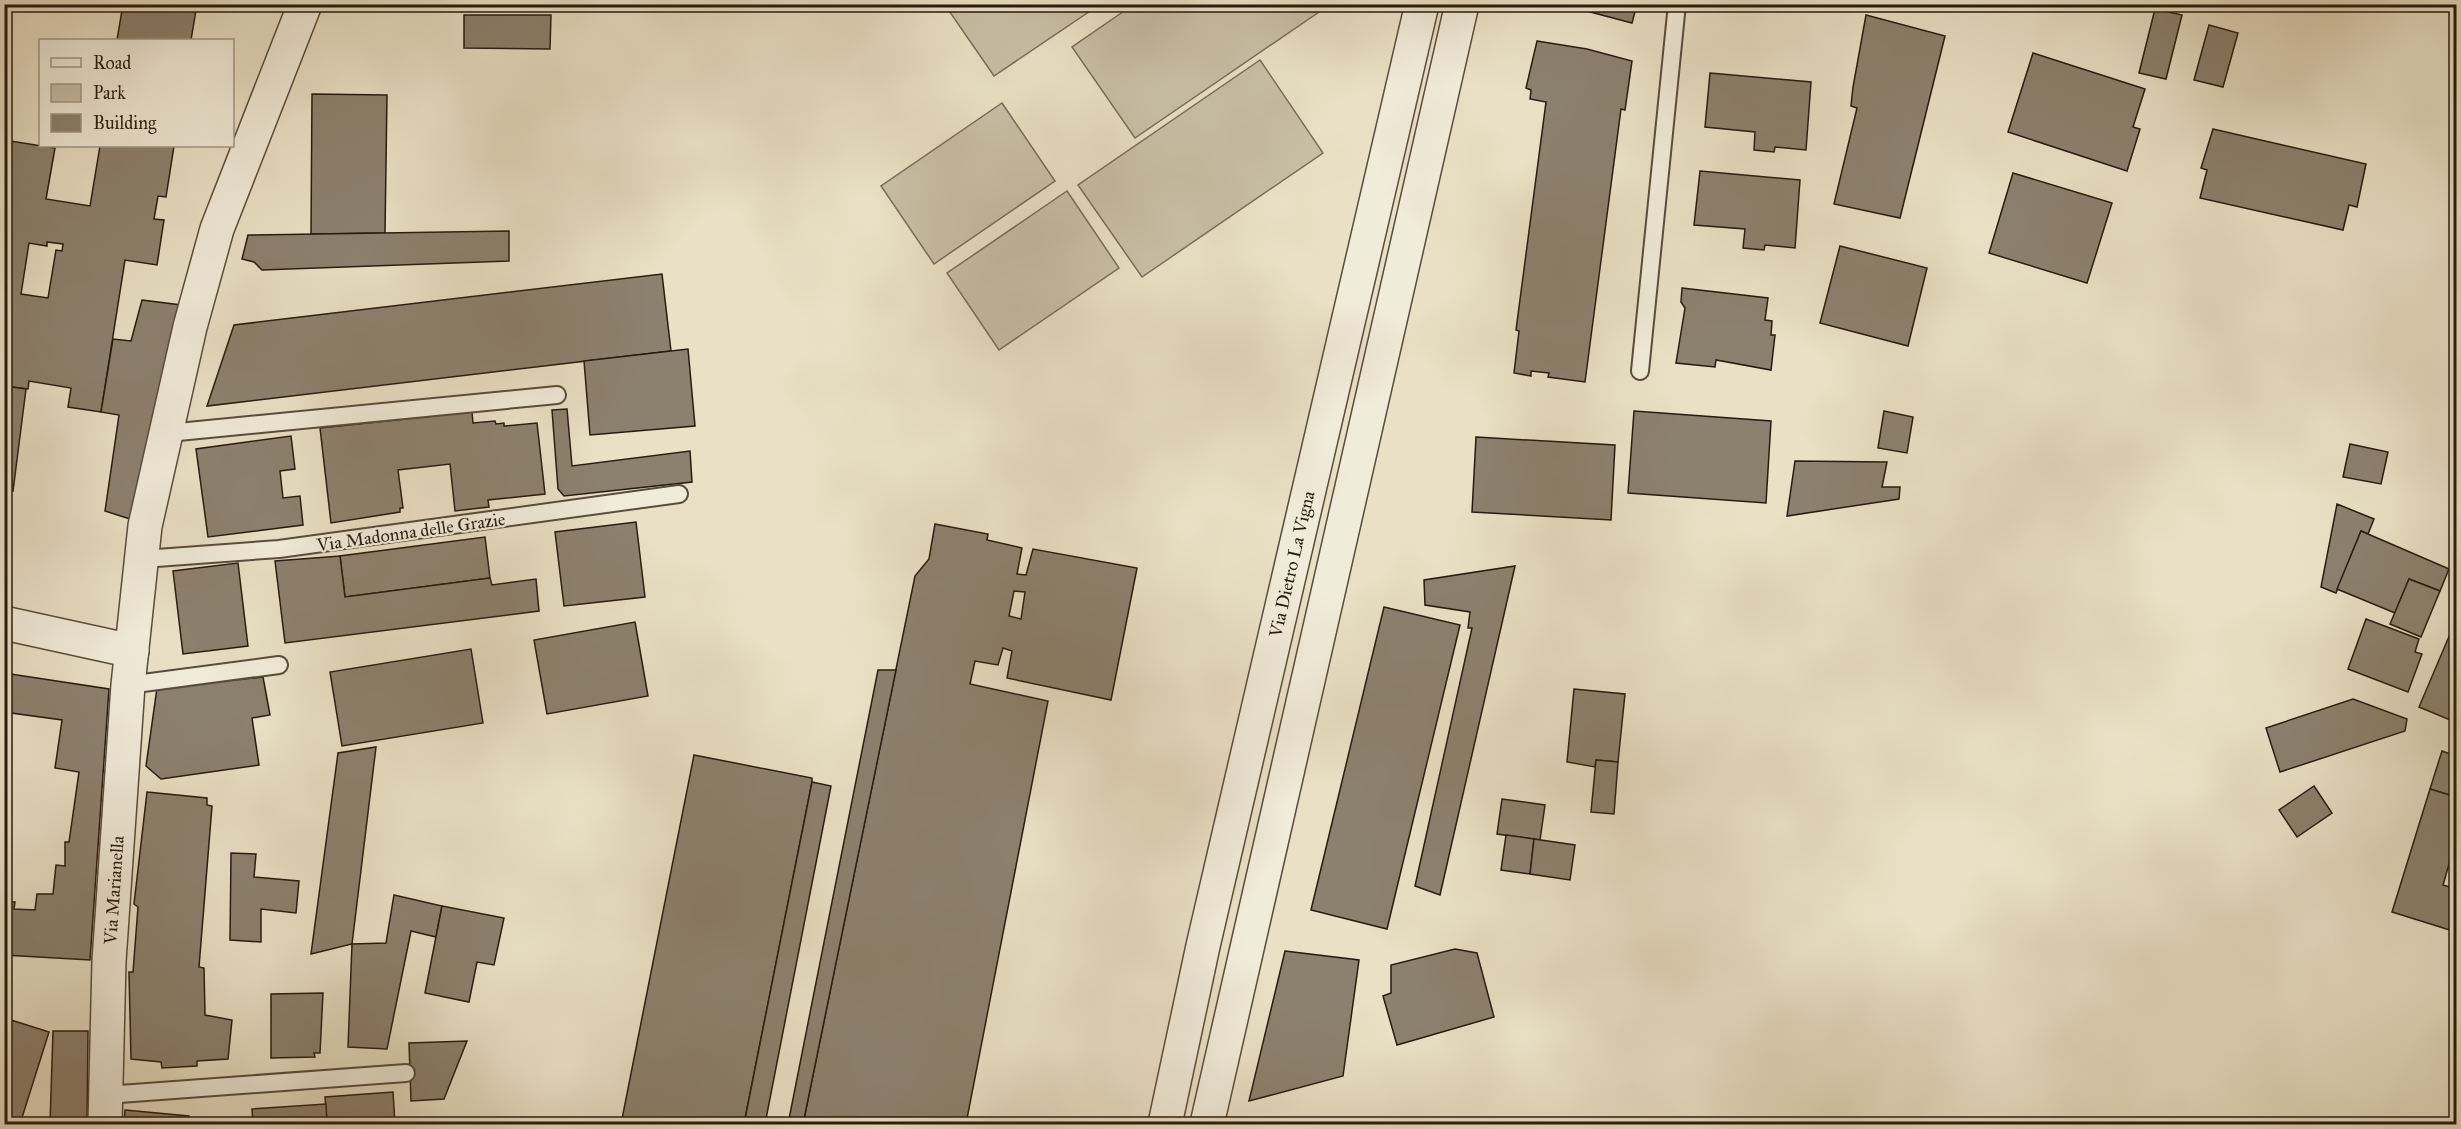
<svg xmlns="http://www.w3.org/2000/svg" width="2461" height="1129" viewBox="0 0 2461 1129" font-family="'IM FELL Great Primer',serif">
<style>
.green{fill:#c8bfa6;stroke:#786d5a;stroke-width:1.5}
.building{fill:#8c816e;stroke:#271b0f;stroke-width:1.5;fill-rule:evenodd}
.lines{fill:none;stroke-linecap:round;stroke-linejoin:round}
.service-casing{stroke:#584c3c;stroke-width:20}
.minor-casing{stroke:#584c3c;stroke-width:36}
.tertiary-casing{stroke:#584c3c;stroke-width:36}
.service{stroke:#f1ebd9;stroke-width:16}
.minor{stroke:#f1ebd9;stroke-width:33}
.tertiary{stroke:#f1ebd9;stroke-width:33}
.labels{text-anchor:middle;stroke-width:4.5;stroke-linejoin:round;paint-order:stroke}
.street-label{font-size:18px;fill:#271b0f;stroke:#f1ebd9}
</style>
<rect width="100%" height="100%" fill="#e9e0c5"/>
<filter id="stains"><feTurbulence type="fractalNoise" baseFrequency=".00333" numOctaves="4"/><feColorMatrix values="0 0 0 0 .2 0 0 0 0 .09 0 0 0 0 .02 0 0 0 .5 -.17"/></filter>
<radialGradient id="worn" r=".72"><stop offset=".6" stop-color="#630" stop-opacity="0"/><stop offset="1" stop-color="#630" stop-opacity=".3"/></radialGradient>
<g class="green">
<path d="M 945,5 L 1099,5 L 994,76 Z"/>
<path d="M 1315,5 L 1319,12 L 1135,138 L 1072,47 L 1133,5 Z"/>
<path d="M 1260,60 L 1323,153 L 1142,277 L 1078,185 Z"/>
<path d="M 1002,103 L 1055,181 L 934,264 L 881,186 Z"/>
<path d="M 1067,191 L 1119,268 L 999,350 L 947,273 Z"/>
</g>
<g class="building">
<path d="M 123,4 L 197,4 L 191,40 L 117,40 Z"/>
<path d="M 1560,4 L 1637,4 L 1632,23 Z"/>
<path d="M 1764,4 L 1804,4 L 1804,9 Z"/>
<path d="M 2155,9 L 2182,15 L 2166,79 L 2139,73 Z"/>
<path d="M 464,15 L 551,15 L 550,49 L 464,48 Z"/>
<path d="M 1866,15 L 1945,36 L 1900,218 L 1834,204 L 1857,108 L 1851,106 L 1853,87 Z"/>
<path d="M 2209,25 L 2238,33 L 2223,87 L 2194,80 Z"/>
<path d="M 1537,41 L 1587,49 L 1632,61 L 1625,110 L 1621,109 L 1585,382 L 1548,377 L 1549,373 L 1531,371 L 1531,376 L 1514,373 L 1519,331 L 1516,330 L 1546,102 L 1530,99 L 1531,90 L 1526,88 Z"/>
<path d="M 2033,53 L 2145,89 L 2133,127 L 2140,129 L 2127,171 L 2008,132 Z"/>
<path d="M 1710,73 L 1811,82 L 1806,150 L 1775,147 L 1774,152 L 1754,150 L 1755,132 L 1705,127 Z"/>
<path d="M 312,94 L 387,95 L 385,233 L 311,234 Z"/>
<path d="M 2213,129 L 2366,164 L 2357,207 L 2349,205 L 2343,230 L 2200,198 L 2207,170 L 2201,168 Z"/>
<path d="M 4,140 L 55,148 L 46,199 L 90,206 L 100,146 L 174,146 L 166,197 L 158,196 L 154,219 L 164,220 L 157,265 L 125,260 L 101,412 L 68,407 L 71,388 L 29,381 L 28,389 L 4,386 ZM 47,242 L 63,244 L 62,251 L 56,250 L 48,298 L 21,294 L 29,243 L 47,246 Z"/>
<path d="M 1700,171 L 1800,180 L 1795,248 L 1765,245 L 1764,250 L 1743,248 L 1745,229 L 1694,225 Z"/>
<path d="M 2013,173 L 2112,203 L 2087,283 L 1989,253 Z"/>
<path d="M 509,231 L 509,261 L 262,270 L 254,262 L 242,259 L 248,235 Z"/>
<path d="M 1840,246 L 1927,268 L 1908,346 L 1820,323 Z"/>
<path d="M 662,274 L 671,351 L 207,406 L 234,325 Z"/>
<path d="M 1682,288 L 1768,298 L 1765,320 L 1772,321 L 1771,335 L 1775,335 L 1771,370 L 1716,360 L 1715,367 L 1676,363 L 1685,308 L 1681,302 Z"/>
<path d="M 142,300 L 189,306 L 130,519 L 105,511 L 119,415 L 101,412 L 113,339 L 131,341 Z"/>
<path d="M 688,349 L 695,426 L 590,435 L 584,361 Z"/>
<path d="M 4,386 L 26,389 L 13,491 L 4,489 Z"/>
<path d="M 567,409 L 572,466 L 690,451 L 692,482 L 564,496 L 558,489 L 552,410 Z"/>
<path d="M 1634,411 L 1771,421 L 1766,503 L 1628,493 Z"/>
<path d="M 1884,411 L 1913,417 L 1907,453 L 1878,448 Z"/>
<path d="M 472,412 L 473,423 L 495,421 L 496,424 L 504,423 L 504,426 L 537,423 L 545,494 L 488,500 L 489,507 L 455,511 L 450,464 L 398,470 L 403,508 L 400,508 L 400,512 L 331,523 L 320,428 Z"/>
<path d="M 291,436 L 295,469 L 280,471 L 283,498 L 300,496 L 303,525 L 208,537 L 196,449 Z"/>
<path d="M 1476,437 L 1615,445 L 1611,520 L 1472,512 Z"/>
<path d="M 2350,444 L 2388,452 L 2381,484 L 2343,477 Z"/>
<path d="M 1795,461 L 1887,462 L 1882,487 L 1900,487 L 1899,499 L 1787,516 Z"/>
<path d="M 2337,504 L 2374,519 L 2368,534 L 2361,531 L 2336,593 L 2321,587 Z"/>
<path d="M 636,522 L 645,597 L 564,606 L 555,532 Z"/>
<path d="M 935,524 L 988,534 L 987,540 L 1022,548 L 1017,574 L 1026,575 L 1033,549 L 1137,568 L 1111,700 L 1007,678 L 1012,651 L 1003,648 L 998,665 L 975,661 L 970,684 L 1048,701 L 966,1124 L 803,1124 L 915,576 L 929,559 ZM 1014,591 L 1025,592 L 1021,619 L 1009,616 Z"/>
<path d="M 2361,531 L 2449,569 L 2440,591 L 2409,579 L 2395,613 L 2337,589 Z"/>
<path d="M 485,537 L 490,578 L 345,597 L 340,556 Z"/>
<path d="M 340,556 L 345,597 L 490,578 L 492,585 L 536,579 L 539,611 L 285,643 L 275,561 Z"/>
<path d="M 238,563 L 248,646 L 183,654 L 173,571 Z"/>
<path d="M 1515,566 L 1440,895 L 1415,886 L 1472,628 L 1468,628 L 1470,612 L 1425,605 L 1424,580 Z"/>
<path d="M 2409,579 L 2440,591 L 2421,637 L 2390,624 Z"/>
<path d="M 1384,607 L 1460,625 L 1387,929 L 1311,910 Z"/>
<path d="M 2366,619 L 2419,639 L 2415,652 L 2422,654 L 2408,692 L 2348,669 Z"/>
<path d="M 2456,620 L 2456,718 L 2455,722 L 2419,707 Z"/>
<path d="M 635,622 L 648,696 L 547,714 L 534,640 Z"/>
<path d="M 471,649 L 483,723 L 342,746 L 330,672 Z"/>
<path d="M 878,670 L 896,670 L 803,1124 L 788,1124 Z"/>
<path d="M 4,673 L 109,689 L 90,960 L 4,955 L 4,902 L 15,902 L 14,909 L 35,910 L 37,894 L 53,894 L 56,865 L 65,866 L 65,842 L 69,842 L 79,772 L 55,768 L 62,720 L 4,712 Z"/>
<path d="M 263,677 L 270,715 L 252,718 L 259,765 L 161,779 L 146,766 L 157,688 Z"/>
<path d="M 1574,689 L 1625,694 L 1618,762 L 1596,760 L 1595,767 L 1567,762 Z"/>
<path d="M 2353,699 L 2407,719 L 2405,731 L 2280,772 L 2266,728 Z"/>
<path d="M 376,747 L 352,944 L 311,954 L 338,753 Z"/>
<path d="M 2442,751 L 2456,756 L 2456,797 L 2430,789 Z"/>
<path d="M 694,755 L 812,778 L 812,782 L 744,1124 L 621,1124 Z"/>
<path d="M 1596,760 L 1618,762 L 1614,814 L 1591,812 Z"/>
<path d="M 812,782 L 831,786 L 765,1124 L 744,1124 Z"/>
<path d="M 2314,786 L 2332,813 L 2297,837 L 2279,810 Z"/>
<path d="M 2430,789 L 2456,797 L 2456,840 L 2443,885 L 2456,889 L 2456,932 L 2392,912 Z"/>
<path d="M 147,792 L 207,798 L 207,805 L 212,806 L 199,967 L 204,968 L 205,1015 L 232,1020 L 228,1059 L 197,1061 L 197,1066 L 162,1068 L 161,1062 L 131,1059 L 129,972 L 133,972 L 138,907 L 134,904 Z"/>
<path d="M 1502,799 L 1545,805 L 1540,840 L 1497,834 Z"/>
<path d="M 1506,835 L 1534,839 L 1530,874 L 1501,870 Z"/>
<path d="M 1534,839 L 1575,845 L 1570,880 L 1530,874 Z"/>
<path d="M 231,853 L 256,854 L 254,877 L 299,881 L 296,913 L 261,909 L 261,942 L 230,940 Z"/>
<path d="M 394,895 L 442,906 L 436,937 L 411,931 L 387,1049 L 348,1047 L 352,944 L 386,943 Z"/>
<path d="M 442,906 L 504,918 L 494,965 L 477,962 L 469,1002 L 425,993 Z"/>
<path d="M 1455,949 L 1477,953 L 1494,1017 L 1397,1045 L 1383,996 L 1391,993 L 1391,965 Z"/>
<path d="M 1285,951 L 1359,960 L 1343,1076 L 1249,1101 Z"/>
<path d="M 323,993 L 320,1053 L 314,1053 L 315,1057 L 271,1058 L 271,994 Z"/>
<path d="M 11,1020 L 49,1032 L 20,1124 L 4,1124 L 4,1042 Z"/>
<path d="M 53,1031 L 88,1031 L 87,1124 L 50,1124 Z"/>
<path d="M 467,1041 L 444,1099 L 411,1101 L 409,1043 Z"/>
<path d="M 393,1092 L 395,1124 L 327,1124 L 325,1097 Z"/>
<path d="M 326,1104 L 327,1124 L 253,1124 L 252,1109 Z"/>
<path d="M 125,1110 L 189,1116 L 189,1124 L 124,1124 Z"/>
</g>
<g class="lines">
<defs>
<g id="service">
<path d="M 1640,371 L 1677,4"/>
<path d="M 168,433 L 557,395"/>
<path d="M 143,559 L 279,549 L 679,494"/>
<path d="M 128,685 L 279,665"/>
<path d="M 106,1095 L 406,1073"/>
</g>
<g id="minor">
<path d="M 4,623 L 132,651"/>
<path d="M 105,1124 L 109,961 L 128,685 L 145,526 L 190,327 L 217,229 L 305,4"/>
</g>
<g id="tertiary">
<path d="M 1165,1124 L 1203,946 L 1422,4"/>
<path d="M 1207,1124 L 1462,4"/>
</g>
</defs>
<use href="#service" class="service-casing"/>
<use href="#minor" class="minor-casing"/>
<use href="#tertiary" class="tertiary-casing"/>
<use href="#service" class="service"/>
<use href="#minor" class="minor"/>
<use href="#tertiary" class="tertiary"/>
</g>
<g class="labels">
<g class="street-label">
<text transform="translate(411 532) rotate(-8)" y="6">Via Madonna delle Grazie</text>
<text transform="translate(1292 564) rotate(-77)" y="6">Via Dietro La Vigna</text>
<text transform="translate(114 890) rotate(-86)" y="6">Via Marianella</text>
</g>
</g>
<rect width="2461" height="1129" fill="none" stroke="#e9e0c5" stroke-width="24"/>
<rect x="6" y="6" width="2449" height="1117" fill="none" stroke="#271b0f" stroke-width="3"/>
<rect x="12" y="12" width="2437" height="1105" fill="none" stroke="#271b0f" stroke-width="1.5"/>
<rect x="39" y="39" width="195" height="108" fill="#f1ebd9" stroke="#a09888" stroke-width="1.5"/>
<rect x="51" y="58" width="30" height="9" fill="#f1ebd9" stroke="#a09888" stroke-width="1.5"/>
<text x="93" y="69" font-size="18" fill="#271b0f">Road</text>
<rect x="51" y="84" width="30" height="18" fill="#c8bfa6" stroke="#a09888" stroke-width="1.5"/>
<text x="93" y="99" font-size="18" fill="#271b0f">Park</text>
<rect x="51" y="114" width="30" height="18" fill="#8c816e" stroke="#a09888" stroke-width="1.5"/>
<text x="93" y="129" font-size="18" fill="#271b0f">Building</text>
<rect width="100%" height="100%" filter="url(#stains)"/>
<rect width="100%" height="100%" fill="url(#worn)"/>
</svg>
